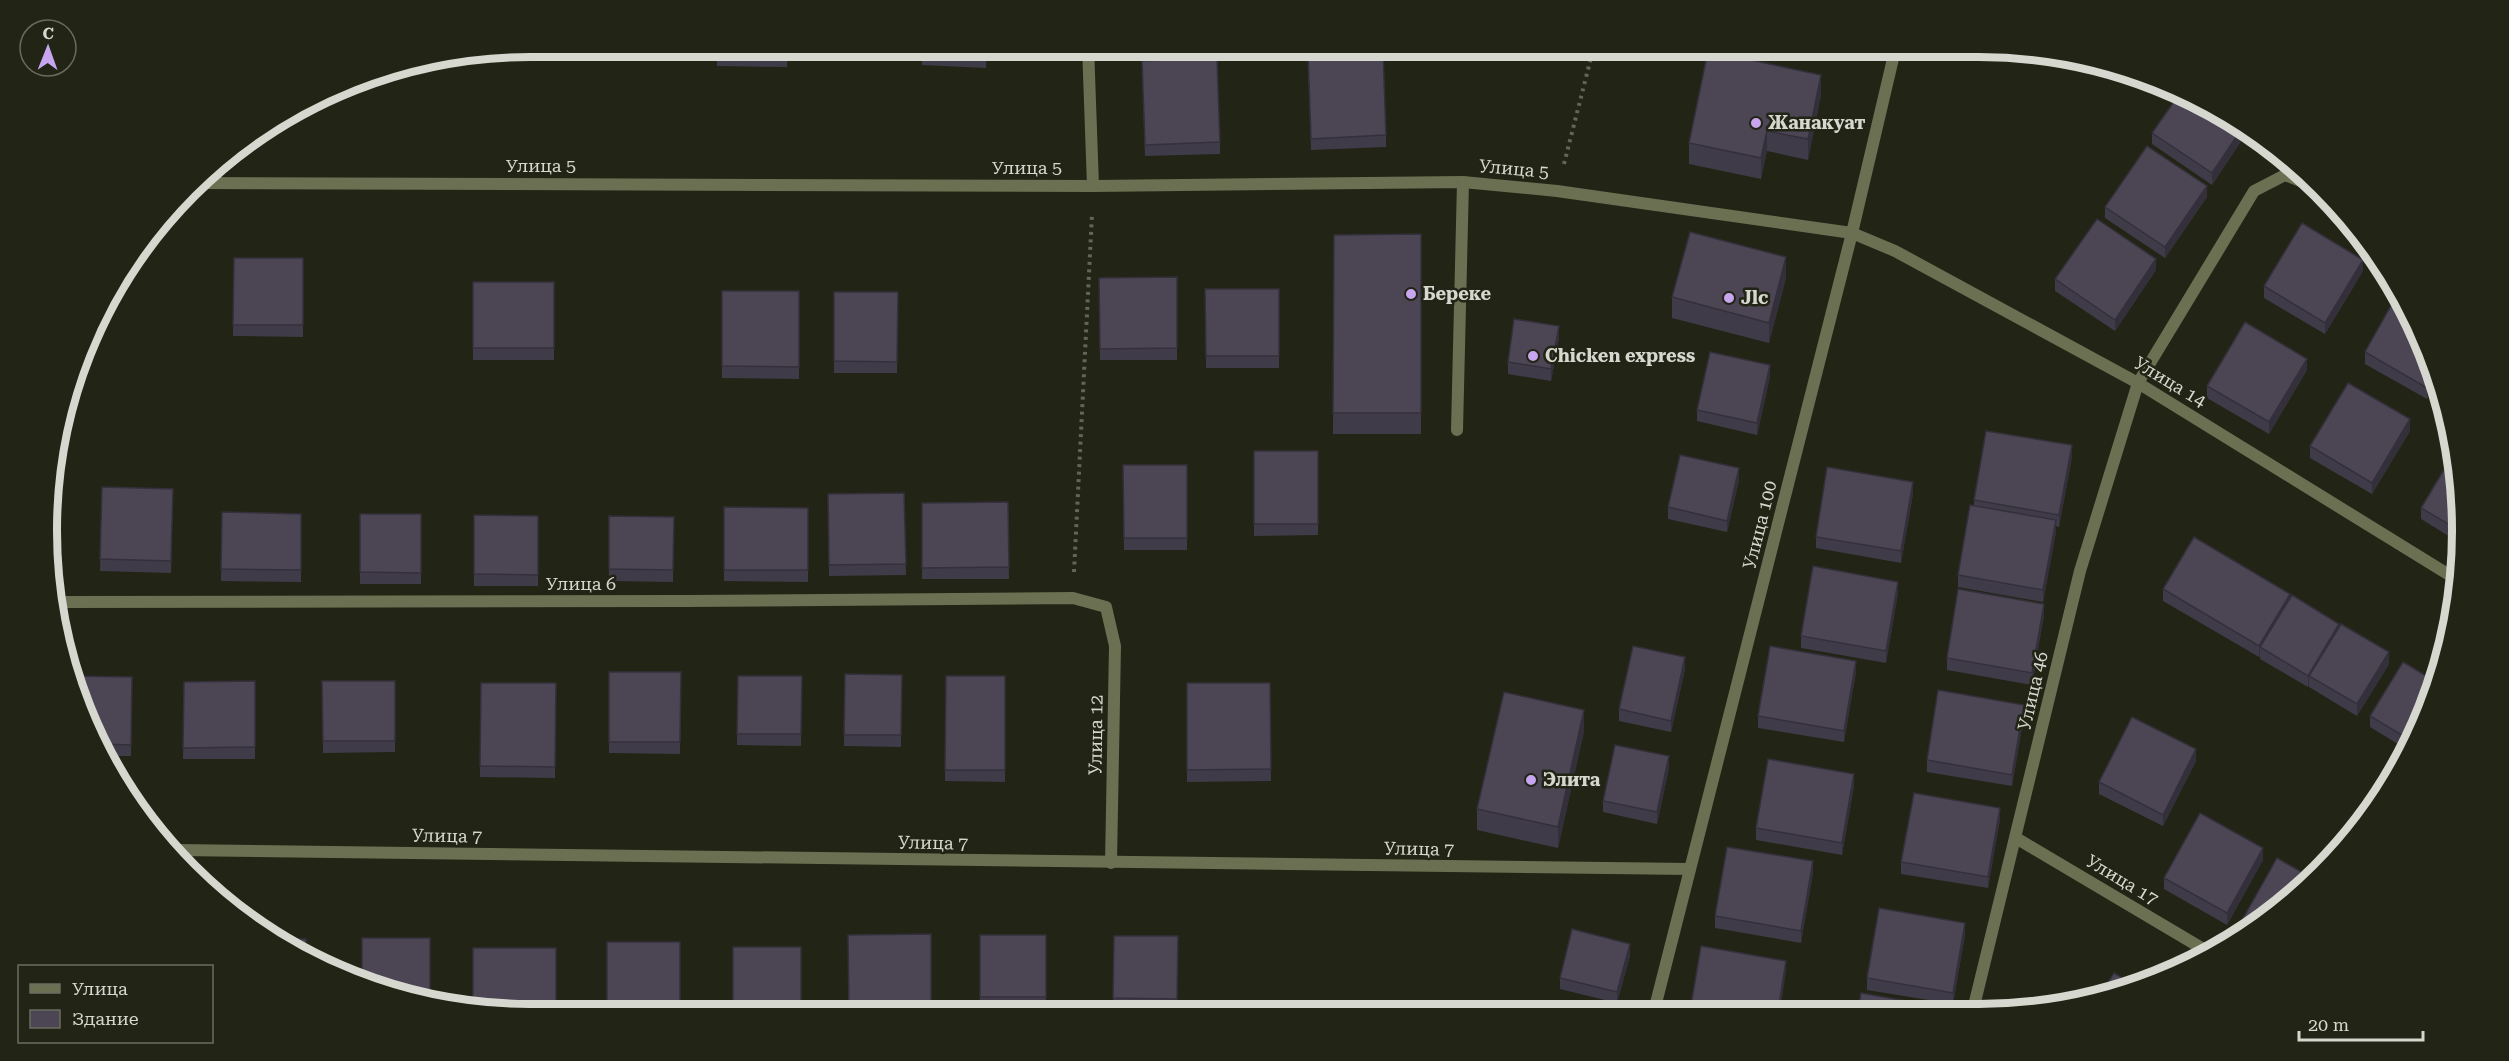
<svg xmlns="http://www.w3.org/2000/svg" width="2509" height="1061" viewBox="0 0 2509 1061" font-family="'Roboto Serif',serif">
<style>
.lines{fill:none;stroke-linecap:round;stroke-linejoin:round}
.path{stroke:#646559;stroke-width:4;stroke-dasharray:3 4.5;stroke-linecap:butt}
.street{stroke:#6a7051;stroke-width:12}
.wall{fill:#403b48}
.shaded-wall{fill:#34303b}
.building{fill:#4b4554;stroke:#34303b;stroke-width:1.5}
.poi-dot{fill:#c7a6ef;stroke:#222415;stroke-width:2}
.labels{text-anchor:middle;stroke-width:5;stroke-linejoin:round;paint-order:stroke}
.poi-label{font-size:18px;font-weight:bold;fill:#d6d7ce;stroke:#222415;text-anchor:start}
.street-label{font-size:18px;fill:#d6d7ce;stroke:#222415}
.rim{fill:none;stroke:#d6d7ce;stroke-width:8}
</style>
<rect width="100%" height="100%" fill="#222415"/>
<g class="lines">
<g class="path">
<path d="M 1564,164 L 1594,46"/>
<path d="M 1074,572 L 1092,214"/>
</g>
<g class="street">
<path d="M 1088,46 L 1093,186"/>
<path d="M 198,183 L 1093,186 L 1463,182 L 1557,191 L 1852,233 L 1895,251 L 2138,383 L 2459,581"/>
<path d="M 1457,430 L 1463,182"/>
<path d="M 55,602 L 685,601 L 1073,598 L 1106,607 L 1115,646 L 1111,863"/>
<path d="M 2016,838 L 2210,953"/>
<path d="M 176,850 L 1690,869"/>
<path d="M 1973,1010 L 2080,571 L 2138,383 L 2254,191 L 2285,175 L 2318,188"/>
<path d="M 1654,1011 L 1852,233 L 1896,46"/>
</g>
</g>
<g class="wall">
<path d="M 717,46 L 788,46 L 787,67 L 717,66 Z"/>
<path d="M 828,46 L 890,46 L 890,56 L 828,55 Z"/>
<path d="M 922,46 L 987,46 L 986,68 L 922,65 Z"/>
<path d="M 1807,46 L 1840,46 L 1838,53 Z"/>
<path d="M 1308,66 L 1386,135 L 1386,147 L 1311,150 Z"/>
<path d="M 1142,72 L 1220,142 L 1220,154 L 1145,156 Z"/>
<path d="M 1821,95 L 1808,160 L 1767,151 L 1761,179 L 1689,164 L 1689,143 Z"/>
<path d="M 2220,111 L 2248,131 L 2212,185 L 2152,144 L 2152,133 Z"/>
<path d="M 2207,197 L 2165,258 L 2105,218 L 2105,207 Z"/>
<path d="M 1421,234 L 1421,434 L 1333,434 L 1334,235 Z"/>
<path d="M 234,258 L 303,258 L 303,337 L 233,336 Z"/>
<path d="M 2156,270 L 2115,331 L 2055,291 L 2055,279 Z"/>
<path d="M 2363,271 L 2325,334 L 2264,298 L 2264,286 Z"/>
<path d="M 1177,277 L 1177,360 L 1100,360 L 1099,278 Z"/>
<path d="M 1786,278 L 1769,343 L 1672,318 L 1672,297 Z"/>
<rect x="473" y="282" width="81" height="78"/>
<path d="M 1205,289 L 1279,289 L 1279,368 L 1206,368 Z"/>
<path d="M 722,291 L 799,291 L 799,379 L 722,378 Z"/>
<path d="M 834,292 L 898,292 L 897,373 L 834,373 Z"/>
<path d="M 1559,338 L 1551,381 L 1508,374 L 1508,362 Z"/>
<path d="M 2365,352 L 2437,382 L 2427,399 L 2365,364 Z"/>
<path d="M 2307,370 L 2269,434 L 2207,398 L 2207,386 Z"/>
<path d="M 1770,377 L 1757,435 L 1697,421 L 1697,410 Z"/>
<path d="M 2410,431 L 2372,494 L 2310,458 L 2310,446 Z"/>
<path d="M 1254,451 L 1318,451 L 1318,535 L 1254,536 Z"/>
<path d="M 2072,457 L 2059,527 L 2056,526 L 2056,532 L 2043,602 L 1958,587 L 1958,575 L 1974,506 L 1974,500 Z"/>
<path d="M 1123,465 L 1187,465 L 1187,550 L 1124,550 Z"/>
<path d="M 1739,480 L 1727,532 L 1668,519 L 1668,507 Z"/>
<path d="M 102,487 L 173,489 L 171,573 L 100,571 Z"/>
<path d="M 904,493 L 906,575 L 829,576 L 828,494 Z"/>
<path d="M 1913,494 L 1901,563 L 1816,548 L 1816,537 Z"/>
<path d="M 2461,498 L 2460,543 L 2421,519 L 2421,508 Z"/>
<path d="M 1008,502 L 1009,579 L 922,579 L 922,503 Z"/>
<path d="M 724,507 L 808,508 L 808,582 L 724,581 Z"/>
<path d="M 222,512 L 301,514 L 301,582 L 221,581 Z"/>
<rect x="360" y="514" width="61" height="70"/>
<path d="M 474,515 L 538,516 L 538,586 L 474,586 Z"/>
<path d="M 609,516 L 674,517 L 673,582 L 609,581 Z"/>
<path d="M 2163,589 L 2290,597 L 2339,626 L 2389,664 L 2357,716 L 2309,687 L 2309,685 L 2308,687 L 2260,659 L 2260,655 L 2259,657 L 2163,601 Z"/>
<path d="M 1898,593 L 1886,663 L 1801,648 L 1801,636 Z"/>
<path d="M 2044,615 L 2032,685 L 1947,670 L 1947,658 Z"/>
<path d="M 1685,669 L 1671,732 L 1619,721 L 1619,709 Z"/>
<path d="M 609,672 L 681,672 L 680,754 L 609,753 Z"/>
<path d="M 1856,672 L 1844,742 L 1758,728 L 1758,716 Z"/>
<path d="M 845,674 L 902,675 L 901,747 L 844,746 Z"/>
<path d="M 738,676 L 802,676 L 801,746 L 737,745 Z"/>
<path d="M 946,676 L 1005,676 L 1005,782 L 945,781 Z"/>
<path d="M 132,677 L 131,756 L 105,756 L 83,716 Z"/>
<path d="M 255,681 L 255,759 L 183,759 L 184,682 Z"/>
<path d="M 322,681 L 395,681 L 395,752 L 323,753 Z"/>
<path d="M 481,683 L 556,683 L 555,778 L 480,777 Z"/>
<path d="M 1187,683 L 1270,683 L 1271,781 L 1187,782 Z"/>
<path d="M 2437,686 L 2406,749 L 2370,727 L 2370,716 Z"/>
<path d="M 2024,716 L 2012,786 L 1927,772 L 1927,760 Z"/>
<path d="M 1584,731 L 1558,848 L 1477,830 L 1477,809 Z"/>
<path d="M 2196,761 L 2163,826 L 2099,794 L 2099,782 Z"/>
<path d="M 1669,768 L 1657,824 L 1603,812 L 1603,801 Z"/>
<path d="M 1854,786 L 1842,855 L 1756,840 L 1756,828 Z"/>
<path d="M 2000,819 L 1988,888 L 1901,874 L 1901,862 Z"/>
<path d="M 2263,860 L 2227,925 L 2164,889 L 2164,878 Z"/>
<path d="M 1813,873 L 1801,943 L 1715,928 L 1715,916 Z"/>
<path d="M 2297,895 L 2241,932 L 2241,922 Z"/>
<path d="M 980,935 L 1046,935 L 1046,1009 L 980,1008 Z"/>
<path d="M 1965,935 L 1953,1004 L 1867,990 L 1867,978 Z"/>
<path d="M 1114,936 L 1178,936 L 1177,1010 L 1113,1009 Z"/>
<rect x="607" y="942" width="73" height="72"/>
<path d="M 1630,956 L 1617,1003 L 1560,989 L 1560,978 Z"/>
</g>
<g class="shaded-wall">
<path d="M 1821,75 L 1821,95 L 1808,160 L 1808,139 Z"/>
<path d="M 2243,127 L 2248,131 L 2212,185 L 2212,173 Z"/>
<path d="M 1767,131 L 1767,151 L 1761,179 L 1761,158 Z"/>
<path d="M 2207,186 L 2207,197 L 2165,258 L 2165,247 Z"/>
<path d="M 1786,257 L 1786,278 L 1769,343 L 1769,323 Z"/>
<path d="M 2156,259 L 2156,270 L 2115,331 L 2115,320 Z"/>
<path d="M 2363,260 L 2363,271 L 2325,334 L 2325,323 Z"/>
<path d="M 1559,326 L 1559,338 L 1551,381 L 1551,369 Z"/>
<path d="M 2307,359 L 2307,370 L 2269,434 L 2269,422 Z"/>
<path d="M 1770,365 L 1770,377 L 1757,435 L 1757,423 Z"/>
<path d="M 2435,375 L 2437,382 L 2427,399 L 2427,388 Z"/>
<path d="M 2410,419 L 2410,431 L 2372,494 L 2372,483 Z"/>
<path d="M 2072,445 L 2072,457 L 2059,527 L 2059,515 Z"/>
<path d="M 1739,468 L 1739,480 L 1727,532 L 1727,521 Z"/>
<path d="M 1913,482 L 1913,494 L 1901,563 L 1901,551 Z"/>
<path d="M 2056,520 L 2056,532 L 2043,602 L 2043,590 Z"/>
<path d="M 1898,582 L 1898,593 L 1886,663 L 1886,651 Z"/>
<path d="M 2290,594 L 2290,605 L 2260,647 L 2260,655 L 2259,657 L 2259,646 Z"/>
<path d="M 2044,604 L 2044,615 L 2032,685 L 2032,673 Z"/>
<path d="M 2339,624 L 2339,635 L 2309,676 L 2309,685 L 2308,687 L 2308,676 Z"/>
<path d="M 2389,652 L 2389,664 L 2357,716 L 2357,704 Z"/>
<path d="M 1685,657 L 1685,669 L 1671,732 L 1671,721 Z"/>
<path d="M 1856,661 L 1856,672 L 1844,742 L 1844,731 Z"/>
<path d="M 2024,705 L 2024,716 L 2012,786 L 2012,775 Z"/>
<path d="M 1584,710 L 1584,731 L 1558,848 L 1558,827 Z"/>
<path d="M 2196,749 L 2196,761 L 2163,826 L 2163,815 Z"/>
<path d="M 1669,756 L 1669,768 L 1657,824 L 1657,812 Z"/>
<path d="M 1854,774 L 1854,786 L 1842,855 L 1842,843 Z"/>
<path d="M 2000,808 L 2000,819 L 1988,888 L 1988,877 Z"/>
<path d="M 2263,848 L 2263,860 L 2227,925 L 2227,913 Z"/>
<path d="M 1813,861 L 1813,873 L 1801,943 L 1801,931 Z"/>
<path d="M 1965,923 L 1965,935 L 1953,1004 L 1953,993 Z"/>
<path d="M 1630,944 L 1630,956 L 1617,1003 L 1617,992 Z"/>
<path d="M 1786,961 L 1786,972 L 1780,1011 L 1778,1011 Z"/>
</g>
<g class="building">
<path d="M 717,46 L 788,46 L 787,55 L 717,54 Z"/>
<path d="M 922,46 L 987,46 L 986,56 L 922,53 Z"/>
<path d="M 1383,51 L 1386,135 L 1311,139 L 1308,54 Z"/>
<path d="M 1708,51 L 1821,75 L 1808,139 L 1767,131 L 1761,158 L 1689,143 Z"/>
<path d="M 1217,58 L 1220,142 L 1145,145 L 1142,61 Z"/>
<path d="M 2180,93 L 2220,111 L 2243,127 L 2212,173 L 2152,133 Z"/>
<path d="M 2147,146 L 2207,186 L 2165,247 L 2105,207 Z"/>
<path d="M 2097,219 L 2156,259 L 2115,320 L 2055,279 Z"/>
<path d="M 2302,223 L 2363,260 L 2325,323 L 2264,286 Z"/>
<path d="M 1690,232 L 1786,257 L 1769,323 L 1672,297 Z"/>
<path d="M 1421,234 L 1421,413 L 1333,413 L 1334,235 Z"/>
<path d="M 234,258 L 303,258 L 303,325 L 233,325 Z"/>
<path d="M 1177,277 L 1177,348 L 1100,349 L 1099,278 Z"/>
<rect x="473" y="282" width="81" height="66"/>
<path d="M 1205,289 L 1279,289 L 1279,356 L 1206,356 Z"/>
<path d="M 722,291 L 799,291 L 799,367 L 722,366 Z"/>
<path d="M 834,292 L 898,292 L 897,362 L 834,361 Z"/>
<path d="M 2398,293 L 2412,316 L 2435,375 L 2427,388 L 2365,352 Z"/>
<path d="M 1514,319 L 1559,326 L 1551,369 L 1508,362 Z"/>
<path d="M 2245,322 L 2307,359 L 2269,422 L 2207,386 Z"/>
<path d="M 1710,352 L 1770,365 L 1757,423 L 1697,410 Z"/>
<path d="M 2348,383 L 2410,419 L 2372,483 L 2310,446 Z"/>
<path d="M 1986,431 L 2072,445 L 2059,515 L 1974,500 Z"/>
<rect x="1254" y="451" width="64" height="73"/>
<path d="M 2454,453 L 2461,498 L 2460,531 L 2421,508 Z"/>
<path d="M 1680,455 L 1739,468 L 1727,521 L 1668,507 Z"/>
<path d="M 1123,465 L 1187,465 L 1187,538 L 1124,538 Z"/>
<path d="M 1827,467 L 1913,482 L 1901,551 L 1816,537 Z"/>
<path d="M 102,487 L 173,489 L 171,561 L 100,559 Z"/>
<path d="M 904,493 L 906,564 L 829,565 L 828,494 Z"/>
<path d="M 1008,502 L 1009,567 L 922,568 L 922,503 Z"/>
<path d="M 1970,505 L 2056,520 L 2043,590 L 1958,575 Z"/>
<path d="M 724,507 L 808,508 L 808,570 L 724,570 Z"/>
<path d="M 222,512 L 301,514 L 301,570 L 221,569 Z"/>
<path d="M 360,514 L 421,514 L 421,573 L 360,572 Z"/>
<path d="M 474,515 L 538,516 L 538,575 L 474,574 Z"/>
<path d="M 609,516 L 674,517 L 673,570 L 609,569 Z"/>
<path d="M 2194,537 L 2290,594 L 2259,646 L 2163,589 Z"/>
<path d="M 1813,566 L 1898,582 L 1886,651 L 1801,636 Z"/>
<path d="M 1958,589 L 2044,604 L 2032,673 L 1947,658 Z"/>
<path d="M 2292,595 L 2339,624 L 2308,676 L 2260,647 Z"/>
<path d="M 2341,624 L 2389,652 L 2357,704 L 2309,676 Z"/>
<path d="M 1633,646 L 1685,657 L 1671,721 L 1619,709 Z"/>
<path d="M 1770,646 L 1856,661 L 1844,731 L 1758,716 Z"/>
<path d="M 2403,662 L 2438,683 L 2410,740 L 2370,716 Z"/>
<path d="M 609,672 L 681,672 L 680,742 L 609,742 Z"/>
<path d="M 845,674 L 902,675 L 901,735 L 844,735 Z"/>
<path d="M 71,676 L 132,677 L 131,745 L 99,744 L 83,716 Z"/>
<path d="M 738,676 L 802,676 L 801,734 L 737,734 Z"/>
<path d="M 946,676 L 1005,676 L 1005,770 L 945,770 Z"/>
<path d="M 255,681 L 255,747 L 183,748 L 184,682 Z"/>
<path d="M 322,681 L 395,681 L 395,741 L 323,741 Z"/>
<path d="M 481,683 L 556,683 L 555,767 L 480,766 Z"/>
<path d="M 1187,683 L 1270,683 L 1271,769 L 1187,770 Z"/>
<path d="M 1938,690 L 2024,705 L 2012,775 L 1927,760 Z"/>
<path d="M 1504,692 L 1584,710 L 1558,827 L 1477,809 Z"/>
<path d="M 2132,717 L 2196,749 L 2163,815 L 2099,782 Z"/>
<path d="M 1615,745 L 1669,756 L 1657,812 L 1603,801 Z"/>
<path d="M 1768,759 L 1854,774 L 1842,843 L 1756,828 Z"/>
<path d="M 1914,793 L 2000,808 L 1988,877 L 1901,862 Z"/>
<path d="M 2200,813 L 2263,848 L 2227,913 L 2164,878 Z"/>
<path d="M 1727,847 L 1813,861 L 1801,931 L 1715,916 Z"/>
<path d="M 2277,858 L 2312,878 L 2297,895 L 2249,927 L 2241,922 Z"/>
<path d="M 1879,908 L 1965,923 L 1953,993 L 1867,978 Z"/>
<path d="M 1572,929 L 1630,944 L 1617,992 L 1560,978 Z"/>
<path d="M 931,934 L 931,1013 L 849,1014 L 848,935 Z"/>
<rect x="980" y="935" width="66" height="62"/>
<path d="M 1114,936 L 1178,936 L 1177,999 L 1113,998 Z"/>
<path d="M 362,938 L 430,938 L 430,998 L 375,989 L 362,982 Z"/>
<path d="M 283,939 L 306,939 L 306,952 Z"/>
<path d="M 607,942 L 680,942 L 680,1008 L 607,1007 Z"/>
<path d="M 1701,946 L 1786,961 L 1778,1011 L 1690,1011 Z"/>
<rect x="733" y="947" width="68" height="67"/>
<path d="M 473,948 L 556,948 L 556,1014 L 531,1014 L 473,1005 Z"/>
<path d="M 2114,973 L 2131,983 L 2102,992 Z"/>
<path d="M 1861,993 L 1946,1008 L 1946,1011 L 1858,1011 Z"/>
</g>
<g class="poi-dot">
<circle cx="1756" cy="123" r="6"/>
<circle cx="1411" cy="294" r="6"/>
<circle cx="1729" cy="298" r="6"/>
<circle cx="1533" cy="356" r="6"/>
<circle cx="1531" cy="780" r="6"/>
</g>
<g class="labels">
<g class="poi-label">
<text x="1768" y="129">Жанакуат</text>
<text x="1423" y="300">Береке</text>
<text x="1741" y="304">Jlc</text>
<text x="1545" y="362">Chicken express</text>
<text x="1543" y="786">Элита</text>
</g>
<g class="street-label">
<text x="541" y="172">Улица 5</text>
<text x="1027" y="174">Улица 5</text>
<text transform="translate(1514 169) rotate(5)" y="6">Улица 5</text>
<text transform="translate(2170 382) rotate(31)" y="6">Улица 14</text>
<text transform="translate(1760 525) rotate(-76)" y="6">Улица 100</text>
<text x="581" y="590">Улица 6</text>
<text transform="translate(2033 691) rotate(-77)" y="6">Улица 46</text>
<text transform="translate(1096 735) rotate(-89)" y="6">Улица 12</text>
<text transform="translate(447 836) rotate(1)" y="6">Улица 7</text>
<text transform="translate(933 843) rotate(1)" y="6">Улица 7</text>
<text transform="translate(1419 849) rotate(1)" y="6">Улица 7</text>
<text transform="translate(2122 880) rotate(31)" y="6">Улица 17</text>
</g>
</g>
<path d="M0 0H2509V1061H0ZM530 57H1979A473 473 0 0 1 2452 530V531A473 473 0 0 1 1979 1004H530A473 473 0 0 1 57 531V530A473 473 0 0 1 530 57Z" fill="#222415" fill-rule="evenodd"/>
<path class="rim" d="M530 57H1979A473 473 0 0 1 2452 530V531A473 473 0 0 1 1979 1004H530A473 473 0 0 1 57 531V530A473 473 0 0 1 530 57Z"/>
<rect x="18" y="965" width="195" height="78" fill="#222415" stroke="#6a6c5f" stroke-width="1.5"/>
<rect x="30" y="984" width="30" height="9" fill="#6a7051" stroke="#6a6c5f" stroke-width="1.5"/>
<text x="72" y="995" font-size="18" fill="#d6d7ce">Улица</text>
<rect x="30" y="1010" width="30" height="18" fill="#4b4554" stroke="#6a6c5f" stroke-width="1.5"/>
<text x="72" y="1025" font-size="18" fill="#d6d7ce">Здание</text>
<g transform="translate(48 48) rotate(1)"><circle r="28" fill="#222415" stroke="#6a6c5f" stroke-width="1.5"/>
<path d="M0-4.5L10 22L0 15L-10 22Z" fill="#c7a6ef"/>
<text y="-9" font-size="16" font-weight="bold" text-anchor="middle" fill="#d6d7ce">С</text>
</g>
<path d="M2299 1031v9h124v-9" fill="none" stroke="#d6d7ce" stroke-width="3"/>
<text x="2308" y="1031" font-size="18" fill="#d6d7ce" stroke="#222415" stroke-width="4.5" paint-order="stroke">20 m</text>
</svg>
